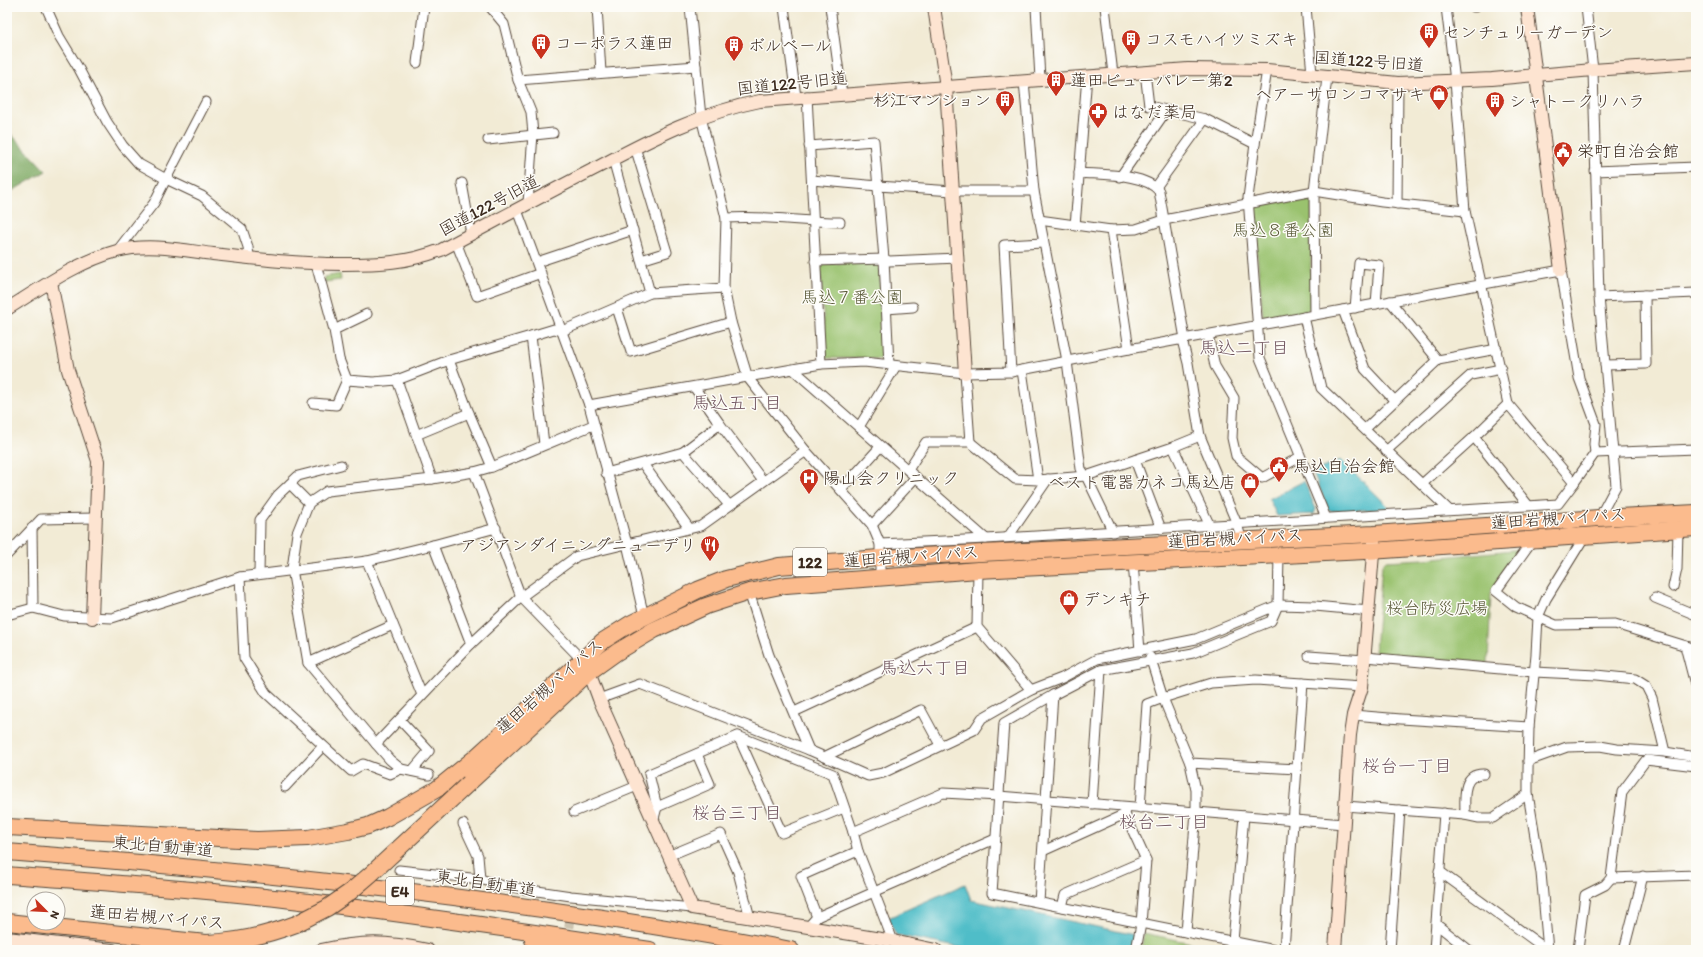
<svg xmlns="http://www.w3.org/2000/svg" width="1703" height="957" viewBox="0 0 1703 957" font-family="Itim,'Klee One',sans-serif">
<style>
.green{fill:#9ac26e;stroke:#6a7646}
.forest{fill:#7ba861;stroke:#5b6940}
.water{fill:#50bdc8;stroke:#467473}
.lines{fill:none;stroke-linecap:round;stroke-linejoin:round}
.street-tunnel{stroke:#cdc4b0;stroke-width:9;stroke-dasharray:9 4.5;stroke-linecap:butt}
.street-casing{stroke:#564739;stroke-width:11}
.secondary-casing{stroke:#564739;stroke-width:14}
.highway-casing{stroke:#564739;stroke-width:18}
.street{stroke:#fff;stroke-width:9}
.secondary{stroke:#fde4d1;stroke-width:12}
.highway{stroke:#fbbb8d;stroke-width:16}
.highway-bridge-casing{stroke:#564739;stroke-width:18;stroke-linecap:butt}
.highway-bridge{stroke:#fbbb8d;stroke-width:16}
.labels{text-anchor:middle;stroke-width:3;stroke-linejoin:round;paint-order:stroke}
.shield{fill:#fdfcf7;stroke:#75695f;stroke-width:1}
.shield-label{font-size:16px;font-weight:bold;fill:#3b2a1e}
.poi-label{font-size:17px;fill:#3b2a1e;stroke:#fdfcf7;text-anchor:start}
.street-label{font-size:17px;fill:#3b2a1e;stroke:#fdfcf7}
.park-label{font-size:17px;fill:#585836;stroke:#fdfcf7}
.neighbourhood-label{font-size:18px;fill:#725660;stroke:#fdfcf7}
</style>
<rect width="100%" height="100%" fill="#fdfcf7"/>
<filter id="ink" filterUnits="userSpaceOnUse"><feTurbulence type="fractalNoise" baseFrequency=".025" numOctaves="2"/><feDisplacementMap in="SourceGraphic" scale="8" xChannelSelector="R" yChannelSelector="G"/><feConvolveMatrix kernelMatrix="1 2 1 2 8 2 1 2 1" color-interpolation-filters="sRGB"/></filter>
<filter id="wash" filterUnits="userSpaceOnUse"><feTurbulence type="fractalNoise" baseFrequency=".012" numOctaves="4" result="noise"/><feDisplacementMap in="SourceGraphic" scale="16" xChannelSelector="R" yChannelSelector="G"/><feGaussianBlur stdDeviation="0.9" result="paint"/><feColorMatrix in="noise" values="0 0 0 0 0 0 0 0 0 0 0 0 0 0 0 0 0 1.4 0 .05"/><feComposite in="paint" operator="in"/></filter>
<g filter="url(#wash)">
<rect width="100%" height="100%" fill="#f2ebd5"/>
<g class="green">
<path d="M 1308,196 L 1312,198 L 1310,308 L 1307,311 L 1267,319 L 1263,316 L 1253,212 L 1256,207 Z"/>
<path d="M 879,262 L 885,359 L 826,358 L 820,264 Z"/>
<path d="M 340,274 L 341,280 L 325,282 L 324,277 Z"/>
<path d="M 1523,549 L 1491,593 L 1488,663 L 1378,655 L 1375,651 L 1382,565 L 1385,561 L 1424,559 Z"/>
<path d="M 1144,933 L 1224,950 L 1141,950 Z"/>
</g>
<path class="forest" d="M 7,130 L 46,171 L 7,194 Z"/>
<g class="water">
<path d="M 1341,460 L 1391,509 L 1332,511 L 1328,509 L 1313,472 Z"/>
<path d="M 1304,481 L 1316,509 L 1314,514 L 1277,516 L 1269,499 Z"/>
<path d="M 965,884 L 971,900 L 1135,935 L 1132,950 L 972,950 L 896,935 L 888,918 Z"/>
</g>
</g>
<g filter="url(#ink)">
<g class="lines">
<path class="street-tunnel" d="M 567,941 L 572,903"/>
<defs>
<g id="street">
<path d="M 46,7 L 59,36 L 79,69 L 107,122 L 123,146 L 139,164 L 166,179 L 154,203 L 117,251"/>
<path d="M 490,7 L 504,24 L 518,80 L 531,112 L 533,134 L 528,203"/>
<path d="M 597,7 L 601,72"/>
<path d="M 690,7 L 701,117 L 726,218 L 724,288 L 731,322 L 748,378 L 806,451 L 872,525 L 880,544 L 880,577"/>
<path d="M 784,7 L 796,97"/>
<path d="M 830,7 L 842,94"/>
<path d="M 1036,7 L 1040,79"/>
<path d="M 1105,7 L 1113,74"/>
<path d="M 1306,7 L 1312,74"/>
<path d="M 1446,7 L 1455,81 L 1465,211 L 1508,404 L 1574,483"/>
<path d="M 1474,7 L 1475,7"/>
<path d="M 1586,7 L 1593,70 L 1599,297 L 1616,486 L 1599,518"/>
<path d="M 417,63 L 424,7"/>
<path d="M 1267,70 L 1255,144 L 1248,198 L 1260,358 L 1326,518"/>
<path d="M 1145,72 L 1149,106 L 1205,119 L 1255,144"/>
<path d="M 518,80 L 696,66"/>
<path d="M 1024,81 L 1034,191 L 1067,361 L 1081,469 L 1086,476 L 1113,532"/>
<path d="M 807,96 L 821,364"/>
<path d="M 206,102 L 166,179 L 202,196 L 242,229 L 248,247 L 249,258"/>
<path d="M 488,140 L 553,133"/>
<path d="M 809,146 L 874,141 L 884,259 L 889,365"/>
<path d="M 635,147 L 667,252 L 641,260"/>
<path d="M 613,159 L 650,293"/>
<path d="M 1595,171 L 1696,167"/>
<path d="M 1079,173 C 1102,175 1144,173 1159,191 L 1185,339"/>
<path d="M 1120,177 L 1166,111"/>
<path d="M 812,180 L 878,186 L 953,191 L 1034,191"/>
<path d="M 462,183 L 471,234"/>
<path d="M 1156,187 L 1205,119"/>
<path d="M 1397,204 L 1398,83"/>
<path d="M 517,210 L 589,405 L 627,544 L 642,608 L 646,615"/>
<path d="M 726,218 C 764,215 802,222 840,222"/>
<path d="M 1039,220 L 1111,230 L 1136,229 L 1164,220 L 1314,191 L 1382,202 L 1465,211"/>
<path d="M 1075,226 L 1087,76"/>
<path d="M 1111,230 L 1129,349"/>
<path d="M 456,242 L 477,296 L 541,273"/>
<path d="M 815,261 L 884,259 L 889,261 L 958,258"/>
<path d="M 537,262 L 633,230"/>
<path d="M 316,264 L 334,330 L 339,359 L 347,380 L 373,382 L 397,380 L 449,360 L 531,336 L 554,329 L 562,331 L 650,293 L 724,288"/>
<path d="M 1599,297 L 1696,293"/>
<path d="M 1390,301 L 1438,360"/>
<path d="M 617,308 L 631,352 L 731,322"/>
<path d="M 1355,308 L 1359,263 L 1379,265 L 1376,304"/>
<path d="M 886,309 L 913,307"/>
<path d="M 1343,310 L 1365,369 L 1395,401"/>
<path d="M 1315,315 L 1314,191 L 1327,77"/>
<path d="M 1304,317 L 1321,388 L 1449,510"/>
<path d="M 334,330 L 367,314"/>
<path d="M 1208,335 L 1215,366 L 1234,398 L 1232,438 L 1236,456 L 1262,478 L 1300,457"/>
<path d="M 531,336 L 544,444"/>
<path d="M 1182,340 L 1188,363 L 1200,436 L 1237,524 L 1242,541"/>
<path d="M 449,360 L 469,413 L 492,467"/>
<path d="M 1605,365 L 1646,364 L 1645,295"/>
<path d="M 794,370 L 986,539"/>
<path d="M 1022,370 L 1038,480"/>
<path d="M 1011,372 L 1004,245 L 1043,243"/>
<path d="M 965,373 L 970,442"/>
<path d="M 397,380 L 432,479"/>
<path d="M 694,387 L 720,424 L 763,481"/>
<path d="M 313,403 L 336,405 L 347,380"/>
<path d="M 589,405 L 821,364 L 864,362 L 965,373 L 1011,372 L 1129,349 L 1561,270 L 1579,378 L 1596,424 L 1594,444 L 1595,453 L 1574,483 L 1558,504 L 986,539 L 880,544"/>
<path d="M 859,427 L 896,366"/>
<path d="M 1365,429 L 1438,360 L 1497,349"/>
<path d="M 416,435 L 469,413"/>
<path d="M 1474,437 L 1528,505"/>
<path d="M 1173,447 L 1210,526"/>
<path d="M 1386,451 L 1471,375 L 1501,369"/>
<path d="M 683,452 L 729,505"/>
<path d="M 1595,453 L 1696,449"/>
<path d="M 1135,460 L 1161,529"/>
<path d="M 643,464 L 689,528"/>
<path d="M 908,470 L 926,442 L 970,442 L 1015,479 L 1038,480 L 1086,476 L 1173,447 L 1200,436"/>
<path d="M 474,472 L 521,597 L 584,662"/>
<path d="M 606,473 L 683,452 L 720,424"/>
<path d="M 290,484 L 309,503"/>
<path d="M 1422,484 L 1474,437 L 1508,404"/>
<path d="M 841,490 L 880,447"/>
<path d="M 872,525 L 916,477"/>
<path d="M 32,528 L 33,608"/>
<path d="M 1008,537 L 1048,479"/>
<path d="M 1534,538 L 1496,591 L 1516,607 L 1556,625 L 1615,624 L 1696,649"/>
<path d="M 433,545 L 471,644"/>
<path d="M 7,555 L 41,519 L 95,518"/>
<path d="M 367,561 L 422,695"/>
<path d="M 1133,562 L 1140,651"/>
<path d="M 978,570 L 977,627 L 1031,690"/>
<path d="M 259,574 L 260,520 L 278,495 L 298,476 L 341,465"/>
<path d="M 240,577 L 244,658 L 266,693 L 351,771 L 363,764 L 390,774 L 401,769 L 429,775"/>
<path d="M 1673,587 L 1677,569 L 1678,529"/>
<path d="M 749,592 L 769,655 L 809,750"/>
<path d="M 1655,598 L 1696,615"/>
<path d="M 7,615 L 33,608 L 64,616 L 112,618 L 240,577 L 367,561 L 433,545 L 496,528"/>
<path d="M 1685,646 L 1696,688"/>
<path d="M 1309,656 L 1365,660"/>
<path d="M 1150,657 L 1163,698 L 1190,763 L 1196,790 L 1196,812 L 1186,932"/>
<path d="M 1365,657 L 1534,672 L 1596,675 L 1635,679 L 1646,686 L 1652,698 L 1665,752"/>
<path d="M 308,663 L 393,625"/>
<path d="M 599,699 L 640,684 L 809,750 L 868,776 L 883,773 L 974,730 L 982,718 L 1031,690 L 1062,678 L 1097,659 L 1196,639 L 1278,605 L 1315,606 L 1369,611"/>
<path d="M 794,712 L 977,627"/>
<path d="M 1353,715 L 1401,719 L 1529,727"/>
<path d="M 400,720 L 429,751 L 412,771"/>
<path d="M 738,736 L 782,833 L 844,808"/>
<path d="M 376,744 L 471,644 L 521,597 L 577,556 L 701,526 L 806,451"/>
<path d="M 824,757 L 921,710 L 940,745"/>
<path d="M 1528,761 L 1567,747 L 1600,746 L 1617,749 L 1665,752 L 1696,757"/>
<path d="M 1190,763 L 1297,769"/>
<path d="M 401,769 L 390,760 L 376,744 L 308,663 L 292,569 L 297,533 L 309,503 L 327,491 L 432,479 L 474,472 L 492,467 L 593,425"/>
<path d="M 285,787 L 323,746"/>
<path d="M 1092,804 L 1101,670"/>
<path d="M 1345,806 L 1465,815 L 1479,818 L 1493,818 L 1528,794"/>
<path d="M 657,807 L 710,784 L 697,754"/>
<path d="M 1126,807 L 1125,814 L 1146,860 L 1141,924 L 1136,950"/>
<path d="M 1140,808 L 1147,704 L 1163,698 L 1211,683 L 1256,680 L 1362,687"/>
<path d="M 574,812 L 637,786"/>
<path d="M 1465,815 C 1465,799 1461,773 1484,774"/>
<path d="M 653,822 L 657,807 L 649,774 L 738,736 L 833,774 L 853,832 L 858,851 L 893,941"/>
<path d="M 463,824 L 478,856 L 480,879"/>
<path d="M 853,832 L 943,793 L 999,796 L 1344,824"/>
<path d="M 1043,851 L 1125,814"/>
<path d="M 668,856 L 721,834 L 738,872 L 750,918"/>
<path d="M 399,870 L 480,879 L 504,886 L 571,896 L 692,908"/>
<path d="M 1439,871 L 1546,949"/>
<path d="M 1611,878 L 1696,875"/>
<path d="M 1039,902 L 1053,695"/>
<path d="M 1062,907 L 1065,895 L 1146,860"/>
<path d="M 817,917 L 801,876 L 858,851"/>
<path d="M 1436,924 L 1469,950"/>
<path d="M 808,927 L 817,917 L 995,839"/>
<path d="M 1233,941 L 1244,816"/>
<path d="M 1275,950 L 992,893 L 1004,723 L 1053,695 L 1101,670 L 1193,653 L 1271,621 L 1278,605 L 1279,555"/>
<path d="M 1284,950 L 1303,683"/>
<path d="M 1390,950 L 1400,810"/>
<path d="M 1434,950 L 1444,813"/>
<path d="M 1548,950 L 1541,873 L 1528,794 L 1528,770 L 1529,727 L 1536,654 L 1538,617 L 1546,599 L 1586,534"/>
<path d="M 1578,950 L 1585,895 L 1605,885 L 1611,878 L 1622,792 L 1646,760 L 1696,766"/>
<path d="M 1624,950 L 1643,876"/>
</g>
<g id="secondary">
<path d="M 934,7 L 946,87 L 965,373"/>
<path d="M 1527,7 L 1561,270"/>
<path d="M 51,282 L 68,370 L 98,461 L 92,618"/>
<path d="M 7,309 C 41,288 77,262 117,251 C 148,243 182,250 213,254 C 256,259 299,264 343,264 C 379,264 407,263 441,250 C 494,222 547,193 600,166 C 651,139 703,112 760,101 L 1188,69 L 1267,70 L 1398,83 L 1492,79 L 1593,70 L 1696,63"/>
<path d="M 589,672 L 599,699 L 692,908 L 893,941 L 936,950"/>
<path d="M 7,938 L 112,950"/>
<path d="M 321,950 C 362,941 386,941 428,950"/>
<path d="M 1335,950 L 1350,735 L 1353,715 L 1362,687 L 1374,542"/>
</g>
<g id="highway">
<path d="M 469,783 L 589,672 L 617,652 L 654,630 L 706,606 L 749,592 L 786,585 L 978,570 L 1385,550 L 1696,528"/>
<path d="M 7,827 L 257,840 L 308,838 L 348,831 L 368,826 L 388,817 L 437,789 L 475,758 L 603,641 L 630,624 L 698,590 L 726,579 L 779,566 L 879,558 L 1374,534 L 1599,518 L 1696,513"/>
<path d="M 7,852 C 269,872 532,901 791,950"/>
<path d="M 7,875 C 102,882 198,889 292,900 C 412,914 531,932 650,950"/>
<path d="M 7,922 L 206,943 C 238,942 267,935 296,924"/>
<path d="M 533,940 L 564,950"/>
</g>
</defs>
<use href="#street" class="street-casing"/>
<use href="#secondary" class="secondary-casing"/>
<use href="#highway" class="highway-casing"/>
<use href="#street" class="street"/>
<use href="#secondary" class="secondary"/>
<use href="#highway" class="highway"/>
<defs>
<path id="highway-bridge" d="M 296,924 L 327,908 L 350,892 L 371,874 L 469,783"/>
</defs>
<use href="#highway-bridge" class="highway-bridge-casing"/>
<use href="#highway-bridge" class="highway-bridge"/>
</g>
</g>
<defs>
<symbol id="building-pin" viewBox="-11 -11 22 30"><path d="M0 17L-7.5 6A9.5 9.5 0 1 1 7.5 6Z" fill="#c8321e" stroke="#fdfcf7"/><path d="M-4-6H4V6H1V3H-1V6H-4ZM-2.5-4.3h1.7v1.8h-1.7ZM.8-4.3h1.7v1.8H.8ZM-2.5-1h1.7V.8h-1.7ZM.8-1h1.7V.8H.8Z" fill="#fff"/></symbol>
<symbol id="shop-pin" viewBox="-11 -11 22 30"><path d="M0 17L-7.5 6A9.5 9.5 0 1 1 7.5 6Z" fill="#c8321e" stroke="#fdfcf7"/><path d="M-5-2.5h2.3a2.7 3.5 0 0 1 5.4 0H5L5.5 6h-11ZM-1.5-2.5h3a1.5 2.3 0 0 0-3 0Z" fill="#fff"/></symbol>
<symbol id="pharmacy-pin" viewBox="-11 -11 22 30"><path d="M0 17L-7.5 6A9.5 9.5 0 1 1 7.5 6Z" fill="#c8321e" stroke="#fdfcf7"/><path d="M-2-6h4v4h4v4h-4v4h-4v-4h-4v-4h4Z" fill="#fff"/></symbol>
<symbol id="civic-pin" viewBox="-11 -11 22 30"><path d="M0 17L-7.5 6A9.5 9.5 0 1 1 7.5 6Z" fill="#c8321e" stroke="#fdfcf7"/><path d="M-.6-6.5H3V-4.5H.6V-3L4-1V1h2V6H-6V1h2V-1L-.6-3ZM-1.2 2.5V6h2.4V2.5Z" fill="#fff"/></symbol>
<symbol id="hospital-pin" viewBox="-11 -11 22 30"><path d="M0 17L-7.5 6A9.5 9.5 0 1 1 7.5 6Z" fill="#c8321e" stroke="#fdfcf7"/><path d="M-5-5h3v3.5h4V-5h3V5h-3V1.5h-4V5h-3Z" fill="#fff"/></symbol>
<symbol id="restaurant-pin" viewBox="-11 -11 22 30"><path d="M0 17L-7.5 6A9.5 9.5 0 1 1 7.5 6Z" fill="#c8321e" stroke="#fdfcf7"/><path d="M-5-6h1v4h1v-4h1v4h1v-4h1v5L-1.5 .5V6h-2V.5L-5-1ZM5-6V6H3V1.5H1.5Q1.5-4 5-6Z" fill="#fff"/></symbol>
</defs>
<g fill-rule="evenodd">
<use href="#building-pin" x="1418" y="21" width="22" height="30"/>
<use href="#building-pin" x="1120" y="28" width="22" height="30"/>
<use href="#building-pin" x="530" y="32" width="22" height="30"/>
<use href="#building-pin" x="723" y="34" width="22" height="30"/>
<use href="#building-pin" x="1045" y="69" width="22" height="30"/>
<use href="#shop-pin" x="1428" y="83" width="22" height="30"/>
<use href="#building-pin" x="994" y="89" width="22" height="30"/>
<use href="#building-pin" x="1484" y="90" width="22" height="30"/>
<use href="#pharmacy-pin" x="1087" y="101" width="22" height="30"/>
<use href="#civic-pin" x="1552" y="140" width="22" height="30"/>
<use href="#civic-pin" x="1268" y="455" width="22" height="30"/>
<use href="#hospital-pin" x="798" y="467" width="22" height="30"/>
<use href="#shop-pin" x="1239" y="471" width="22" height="30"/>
<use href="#restaurant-pin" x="699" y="534" width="22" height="30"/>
<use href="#shop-pin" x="1058" y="588" width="22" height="30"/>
</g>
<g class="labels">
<g class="shield">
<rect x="793" y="548" width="34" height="28" rx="3"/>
<rect x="386" y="877" width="28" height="28" rx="3"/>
</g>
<g class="shield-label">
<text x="810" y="568">122</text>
<text x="400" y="897">E4</text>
</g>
<g class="poi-label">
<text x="1443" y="38">センチュリーガーデン</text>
<text x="1145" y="45">コスモハイツミズキ</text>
<text x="555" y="49">コーポラス蓮田</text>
<text x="748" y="51">ボルベール</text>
<text x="1070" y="86">蓮田ビューパレー第2</text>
<text x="1425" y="100" text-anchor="end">ヘアーサロンコマサキ</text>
<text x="991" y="106" text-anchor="end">杉江マンション</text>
<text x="1509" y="107">シャトークリハラ</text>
<text x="1112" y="118">はなだ薬局</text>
<text x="1577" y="157">栄町自治会館</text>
<text x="1293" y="472">馬込自治会館</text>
<text x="823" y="484">陽山会クリニック</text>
<text x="1236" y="488" text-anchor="end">ベスト電器カネコ馬込店</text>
<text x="696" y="551" text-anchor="end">アジアンダイニングニューデリ</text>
<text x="1083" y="605">デンキチ</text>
</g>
<g class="street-label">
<text transform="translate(1369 61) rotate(4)" y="6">国道122号旧道</text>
<text transform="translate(792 83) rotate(-6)" y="6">国道122号旧道</text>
<text transform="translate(489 205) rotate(-28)" y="6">国道122号旧道</text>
<text transform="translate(1558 518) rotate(-4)" y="6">蓮田岩槻バイパス</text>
<text transform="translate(1235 538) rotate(-3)" y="6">蓮田岩槻バイパス</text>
<text transform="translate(911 556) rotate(-4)" y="6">蓮田岩槻バイパス</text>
<text transform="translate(549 686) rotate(-41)" y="6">蓮田岩槻バイパス</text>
<text transform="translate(163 846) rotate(5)" y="6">東北自動車道</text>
<text transform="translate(486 883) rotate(8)" y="6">東北自動車道</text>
<text transform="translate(157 917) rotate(5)" y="6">蓮田岩槻バイパス</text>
</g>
<g class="park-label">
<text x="1283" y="236">馬込８番公園</text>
<text x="852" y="303">馬込７番公園</text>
<text x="1437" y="614">桜台防災広場</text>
</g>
<g class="neighbourhood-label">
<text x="1244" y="354">馬込二丁目</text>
<text x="737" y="409">馬込五丁目</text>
<text x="925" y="674">馬込六丁目</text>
<text x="1407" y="772">桜台一丁目</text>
<text x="737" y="819">桜台三丁目</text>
<text x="1164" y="828">桜台二丁目</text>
</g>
</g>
<rect width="1703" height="957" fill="none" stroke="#fdfcf7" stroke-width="24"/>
<g transform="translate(46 911) rotate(114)"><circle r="19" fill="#fdfcf7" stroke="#afa8a0"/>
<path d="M0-3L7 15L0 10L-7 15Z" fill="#c8321e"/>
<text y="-6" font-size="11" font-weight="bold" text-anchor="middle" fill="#3b2a1e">N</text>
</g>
</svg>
